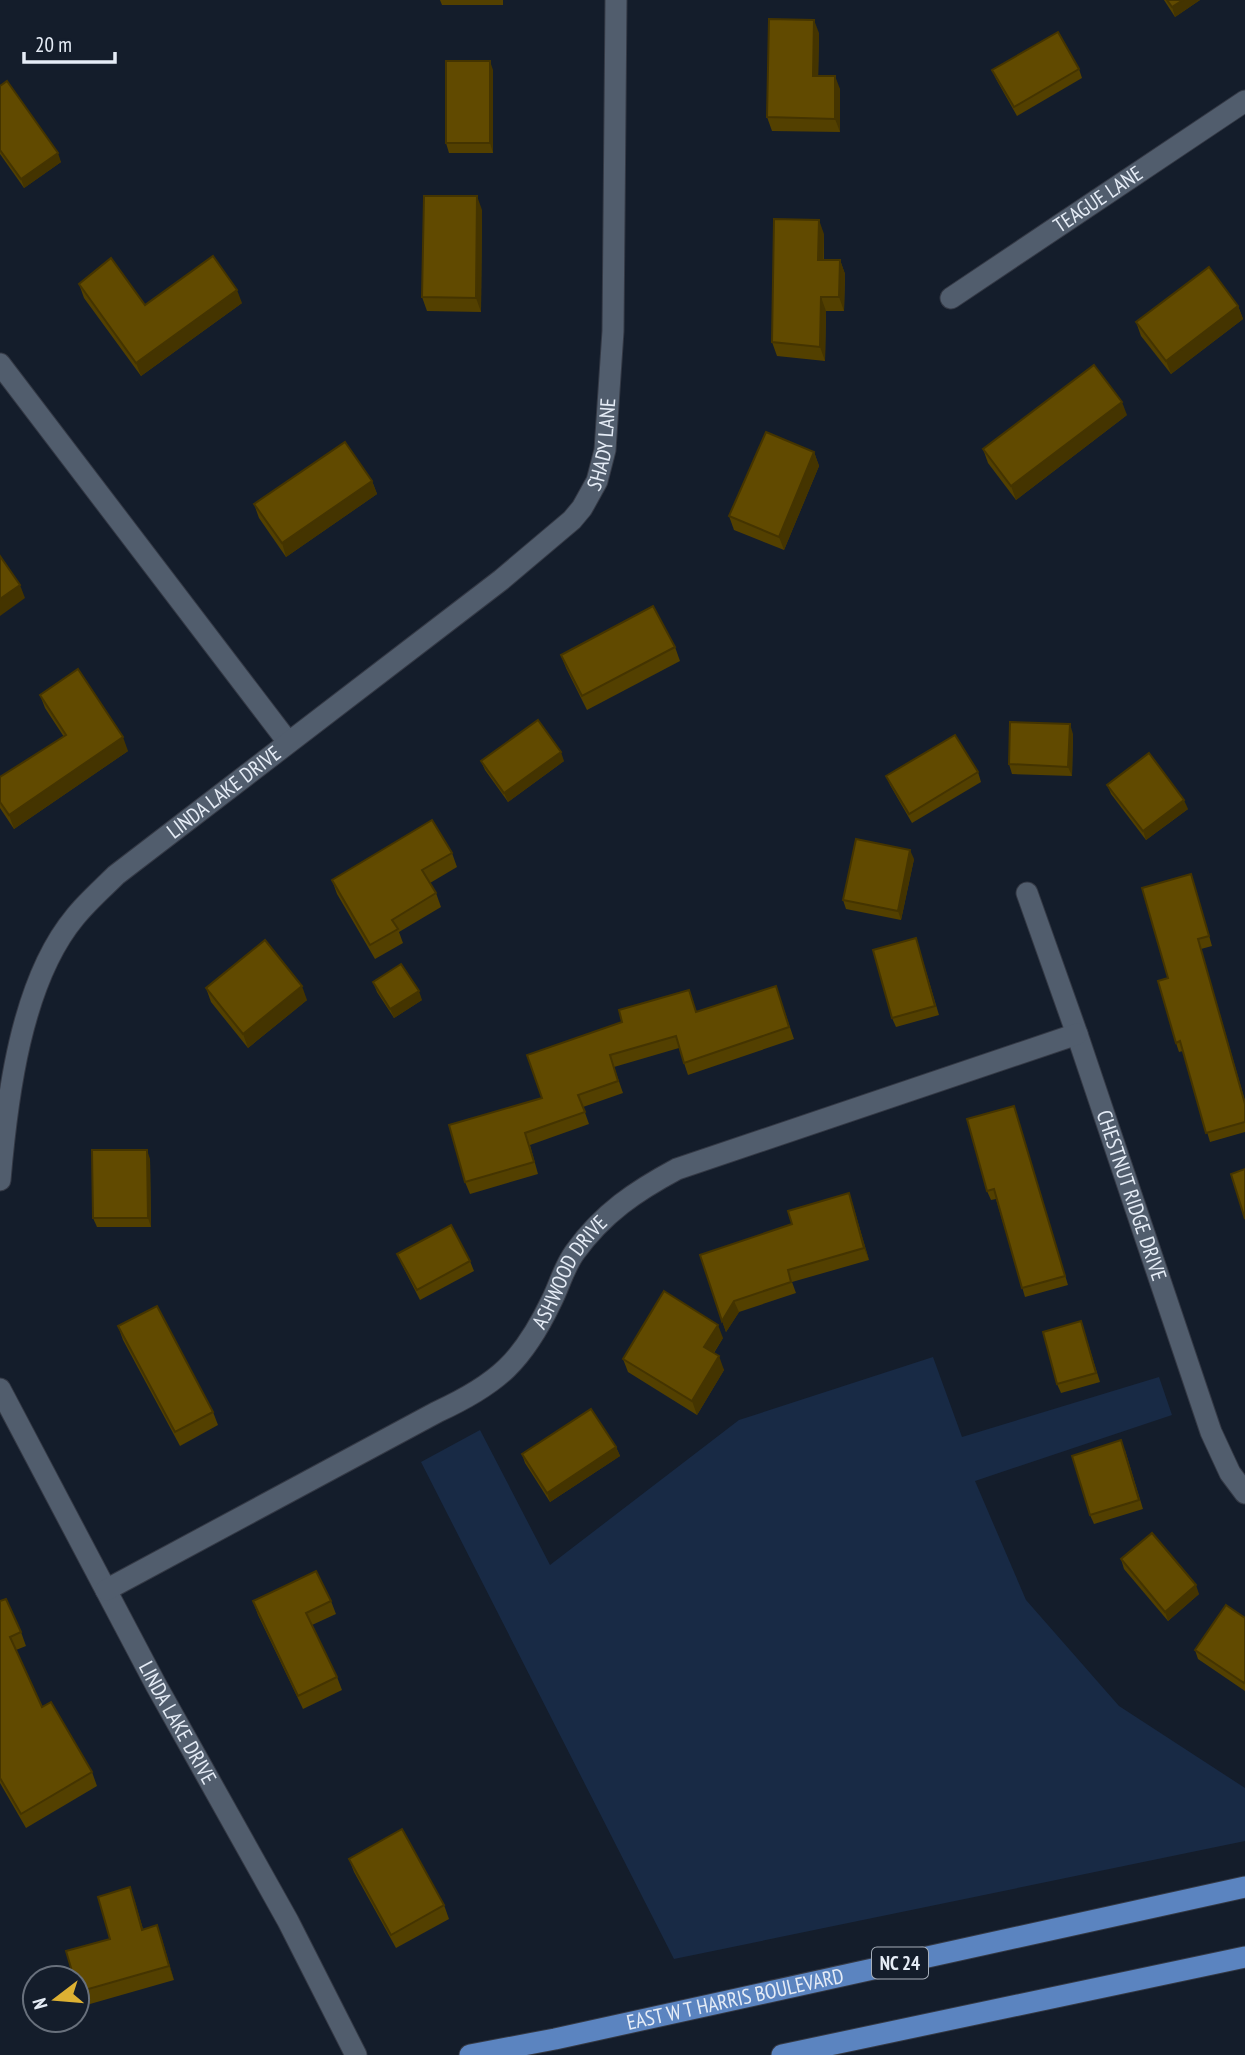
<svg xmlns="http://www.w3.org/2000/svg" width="1245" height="2055" viewBox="0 0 1245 2055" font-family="'PT Sans Narrow',sans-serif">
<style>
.green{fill:#182a45}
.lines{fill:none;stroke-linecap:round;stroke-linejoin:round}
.minor-casing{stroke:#343945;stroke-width:23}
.primary-casing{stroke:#343945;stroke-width:23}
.minor{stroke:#515d6d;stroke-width:21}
.primary{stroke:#5b84c0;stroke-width:21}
.wall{fill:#534000}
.shaded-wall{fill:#443400}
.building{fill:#614a00;stroke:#443400;stroke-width:2}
.labels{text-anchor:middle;stroke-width:6;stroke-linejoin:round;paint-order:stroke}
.shield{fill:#141d2b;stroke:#a6aeb9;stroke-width:2}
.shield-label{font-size:19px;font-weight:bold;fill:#e5ecf6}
.street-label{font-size:21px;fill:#e5ecf6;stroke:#141d2b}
</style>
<rect width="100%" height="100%" fill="#141d2b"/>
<path class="green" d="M 933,1357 L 962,1437 L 1159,1377 L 1172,1415 L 975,1481 L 1026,1600 L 1119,1706 L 1245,1788 L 1245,1841 L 674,1959 L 421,1462 L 480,1430 L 550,1565 L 739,1420 Z"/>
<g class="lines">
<defs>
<g id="minor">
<path id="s1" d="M 951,298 L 1245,101"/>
<path d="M 0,364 L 288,742"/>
<path id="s2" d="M 1027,893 L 1077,1034 L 1211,1432 L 1230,1473 L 1245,1493"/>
<path id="s3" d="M 0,1180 C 7,1098 21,982 75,917 C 87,902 102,889 116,875 L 501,580 L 572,520 L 582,508 L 597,481 L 605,450 L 613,331 L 616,0"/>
<path id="s4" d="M 0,1389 L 156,1685 L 288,1921 L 356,2055"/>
<path id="s5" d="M 106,1590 L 437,1412 C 498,1384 523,1361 552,1300 C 560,1284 564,1267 575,1252 C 603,1213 636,1191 677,1169 L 1077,1034"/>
</g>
<g id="primary">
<path id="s6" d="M 470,2055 L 555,2039 L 1245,1887"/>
<path d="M 782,2055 L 1245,1957"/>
</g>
</defs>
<use href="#minor" class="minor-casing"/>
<use href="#primary" class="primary-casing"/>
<use href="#minor" class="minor"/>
<use href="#primary" class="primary"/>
</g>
<g class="wall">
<path d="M 440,0 L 503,0 L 503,5 L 442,5 Z"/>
<path d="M 1164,0 L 1200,0 L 1175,17 Z"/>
<path d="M 819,33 L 818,76 L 840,89 L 840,132 L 772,131 L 767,117 Z"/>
<path d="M 1079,69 L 1082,78 L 1017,116 L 996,79 L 992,70 Z"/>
<path d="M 493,70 L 493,153 L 449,153 L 446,143 Z"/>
<path d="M 0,86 L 61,162 L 24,188 L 0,154 Z"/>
<path d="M 482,210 L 481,312 L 427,311 L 422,297 Z"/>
<path d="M 824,234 L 824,260 L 840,260 L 845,274 L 844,311 L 826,311 L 825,361 L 777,356 L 772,342 Z"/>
<path d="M 79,284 L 145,305 L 242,303 L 141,376 L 84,298 Z"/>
<path d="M 1238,306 L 1243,319 L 1171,374 L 1141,336 L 1136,322 Z"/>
<path d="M 1127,415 L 1016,500 L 988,463 L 983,449 Z"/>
<path d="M 814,452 L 819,466 L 784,550 L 734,530 L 729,516 Z"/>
<path d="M 372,481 L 377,494 L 286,557 L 259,518 L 254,504 Z"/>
<path d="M 675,647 L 680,661 L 587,710 L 566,668 L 561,655 Z"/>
<path d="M 40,695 L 128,751 L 14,829 L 0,808 L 0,777 L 64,737 L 45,708 Z"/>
<path d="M 1073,734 L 1072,776 L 1012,774 L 1009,764 Z"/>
<path d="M 481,761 L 564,761 L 508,802 L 485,770 Z"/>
<path d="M 978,772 L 981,782 L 912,823 L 890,785 L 886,776 Z"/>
<path d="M 1107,785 L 1188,809 L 1146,840 L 1111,794 Z"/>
<path d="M 452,853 L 457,867 L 430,883 L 436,893 L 441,907 L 399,932 L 403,943 L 375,959 L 337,894 L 332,880 Z"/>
<path d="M 914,859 L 901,920 L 846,909 L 843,900 Z"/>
<path d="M 1194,883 L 1212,946 L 1201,949 L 1245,1101 L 1245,1132 L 1210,1142 L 1183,1051 L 1179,1052 L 1176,1043 L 1168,978 Z"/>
<path d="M 916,938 L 939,1015 L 896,1027 L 892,1018 Z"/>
<path d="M 373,982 L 422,1000 L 394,1018 L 377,992 Z"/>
<path d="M 776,986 L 794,1039 L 688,1075 L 679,1048 L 614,1067 L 623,1093 L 583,1107 L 589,1124 L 530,1145 L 538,1174 L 470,1194 L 465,1182 L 542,1098 L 693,1001 L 696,1012 Z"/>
<path d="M 206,988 L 307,1000 L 248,1048 L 211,1002 Z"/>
<path d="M 1017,1115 L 1068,1285 L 1025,1297 L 996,1199 L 991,1200 L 987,1191 Z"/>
<path d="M 150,1159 L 151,1227 L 97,1227 L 93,1218 Z"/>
<path d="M 849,1193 L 869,1260 L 792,1282 L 796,1293 L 739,1312 L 726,1332 L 700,1255 L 792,1224 Z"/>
<path d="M 397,1254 L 470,1261 L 474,1271 L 420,1300 L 401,1263 Z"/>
<path d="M 1081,1321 L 1100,1382 L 1061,1393 L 1057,1384 Z"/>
<path d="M 118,1326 L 213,1412 L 218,1425 L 180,1446 L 123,1340 Z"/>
<path d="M 723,1338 L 714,1353 L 724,1370 L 697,1415 L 628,1372 L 623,1359 Z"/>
<path d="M 616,1447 L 620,1456 L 550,1502 L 525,1463 L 522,1454 Z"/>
<path d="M 1125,1450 L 1143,1509 L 1094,1524 L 1090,1515 Z"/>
<path d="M 1121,1559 L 1199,1594 L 1168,1621 L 1124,1569 Z"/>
<path d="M 0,1601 L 21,1632 L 26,1646 L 16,1650 L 42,1707 L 92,1772 L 97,1786 L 26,1828 L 0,1783 Z"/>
<path d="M 253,1601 L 331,1601 L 336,1614 L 312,1625 L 337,1677 L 342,1690 L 303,1709 L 258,1615 Z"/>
<path d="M 1245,1618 L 1245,1691 L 1198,1659 L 1195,1650 Z"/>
<path d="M 349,1859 L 444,1905 L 449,1919 L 396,1948 L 354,1872 Z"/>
<path d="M 130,1887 L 143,1929 L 157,1925 L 174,1980 L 83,2006 L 77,1988 L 110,1939 Z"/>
</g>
<g class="shaded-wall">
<path d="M 1183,0 L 1200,0 L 1175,17 L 1172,7 Z"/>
<path d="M 814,20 L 819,33 L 818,89 L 813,76 Z"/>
<path d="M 490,61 L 493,70 L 493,153 L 490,143 Z"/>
<path d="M 835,76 L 840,89 L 840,132 L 835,119 Z"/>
<path d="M 58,153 L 61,162 L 24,188 L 21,179 Z"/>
<path d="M 477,196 L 482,210 L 481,312 L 476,298 Z"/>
<path d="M 819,220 L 824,234 L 823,273 L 818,260 Z"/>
<path d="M 840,260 L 845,274 L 844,311 L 839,297 Z"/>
<path d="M 237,290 L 242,303 L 141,376 L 136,363 Z"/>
<path d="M 821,297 L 826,311 L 825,361 L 820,347 Z"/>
<path d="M 1238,306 L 1243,319 L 1171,374 L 1166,361 Z"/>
<path d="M 1122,402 L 1127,415 L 1016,500 L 1011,486 Z"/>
<path d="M 814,452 L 819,466 L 784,550 L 779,537 Z"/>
<path d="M 372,481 L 377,494 L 286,557 L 282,543 Z"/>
<path d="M 20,585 L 25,598 L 0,616 L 0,599 Z"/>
<path d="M 1070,724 L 1073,734 L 1072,776 L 1068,767 Z"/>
<path d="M 123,737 L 128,751 L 14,829 L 9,815 Z"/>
<path d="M 561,752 L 564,761 L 508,802 L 504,793 Z"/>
<path d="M 1184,800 L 1188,809 L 1146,840 L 1143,831 Z"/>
<path d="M 910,850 L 914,859 L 901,920 L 898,911 Z"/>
<path d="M 302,986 L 307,1000 L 248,1048 L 243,1034 Z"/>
<path d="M 419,991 L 422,1000 L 394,1018 L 390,1009 Z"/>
<path d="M 147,1150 L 150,1159 L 151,1227 L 148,1218 Z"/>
<path d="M 849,1193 L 853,1205 L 869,1260 L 864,1248 Z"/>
<path d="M 734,1301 L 739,1312 L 726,1332 L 722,1321 Z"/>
<path d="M 718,1325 L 723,1338 L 709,1360 L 704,1347 Z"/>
<path d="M 719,1356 L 724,1370 L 697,1415 L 692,1401 Z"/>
<path d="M 616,1447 L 620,1456 L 550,1502 L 547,1493 Z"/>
<path d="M 1196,1585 L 1199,1594 L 1168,1621 L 1165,1612 Z"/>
<path d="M 130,1887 L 135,1901 L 147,1943 L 142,1930 Z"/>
<path d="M 157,1925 L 162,1939 L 174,1980 L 169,1966 Z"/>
</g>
<g class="building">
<path d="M 1167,0 L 1183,0 L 1172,7 Z"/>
<path d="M 769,19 L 814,20 L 813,76 L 835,76 L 835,119 L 767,117 Z"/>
<path d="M 1058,32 L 1079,69 L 1014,107 L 992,70 Z"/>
<rect x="446" y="61" width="44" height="82"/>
<path d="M 7,81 L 58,153 L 21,179 L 0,150 L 0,86 Z"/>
<path d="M 424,196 L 477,196 L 476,298 L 422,297 Z"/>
<path d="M 774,219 L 819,220 L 818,260 L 840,260 L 839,297 L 821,297 L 820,347 L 772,342 Z"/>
<path d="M 213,256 L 237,290 L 136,363 L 79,284 L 111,258 L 145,305 Z"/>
<path d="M 1209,267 L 1238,306 L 1166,361 L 1136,322 Z"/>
<path d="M 1094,365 L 1122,402 L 1011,486 L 983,449 Z"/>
<path d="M 766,432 L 814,452 L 779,537 L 729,516 Z"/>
<path d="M 345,442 L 372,481 L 282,543 L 254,504 Z"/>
<path d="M 0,556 L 20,585 L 0,599 Z"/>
<path d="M 653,606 L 675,647 L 582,696 L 561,655 Z"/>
<path d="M 78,669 L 123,737 L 9,815 L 0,802 L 0,777 L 66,735 L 40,695 Z"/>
<path d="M 538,720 L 561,752 L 504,793 L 481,761 Z"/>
<path d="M 1010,722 L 1070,724 L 1068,767 L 1009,764 Z"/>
<path d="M 955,735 L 978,772 L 909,814 L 886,776 Z"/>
<path d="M 1149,753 L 1184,800 L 1143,831 L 1107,785 Z"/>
<path d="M 432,820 L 452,853 L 422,870 L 436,893 L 392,920 L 398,929 L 370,945 L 332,880 Z"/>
<path d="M 856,839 L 910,850 L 898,911 L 843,900 Z"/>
<path d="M 1191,874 L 1209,936 L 1198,939 L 1245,1104 L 1245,1122 L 1206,1133 L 1180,1041 L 1176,1043 L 1158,981 L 1168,978 L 1142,888 Z"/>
<path d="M 916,938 L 935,1006 L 892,1018 L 873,950 Z"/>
<path d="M 265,940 L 302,986 L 243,1034 L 206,988 Z"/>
<path d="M 401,964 L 419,991 L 390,1009 L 373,982 Z"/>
<path d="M 776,986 L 789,1027 L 684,1063 L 676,1036 L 610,1055 L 618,1081 L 578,1095 L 585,1112 L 525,1133 L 534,1162 L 465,1182 L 449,1125 L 542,1098 L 527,1055 L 622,1022 L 619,1010 L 689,990 L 696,1012 Z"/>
<path d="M 1014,1106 L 1065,1276 L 1022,1288 L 994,1189 L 987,1191 L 967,1119 Z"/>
<path d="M 92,1150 L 147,1150 L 148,1218 L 93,1218 Z"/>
<path d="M 1245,1169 L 1245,1219 L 1231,1174 Z"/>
<path d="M 849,1193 L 864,1248 L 788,1270 L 791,1282 L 734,1301 L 722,1321 L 700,1255 L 792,1224 L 788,1211 Z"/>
<path d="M 451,1225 L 470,1261 L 417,1290 L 397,1254 Z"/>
<path d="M 664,1291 L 718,1325 L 704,1347 L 719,1356 L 692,1401 L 623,1359 Z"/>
<path d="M 157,1306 L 213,1412 L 175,1432 L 118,1326 Z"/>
<path d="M 1081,1321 L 1096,1373 L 1057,1384 L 1043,1332 Z"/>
<path d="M 591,1409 L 616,1447 L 547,1493 L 522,1454 Z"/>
<path d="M 1121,1440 L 1139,1500 L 1090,1515 L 1072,1456 Z"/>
<path d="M 1152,1533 L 1196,1585 L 1165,1612 L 1121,1559 Z"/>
<path d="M 316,1571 L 331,1601 L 306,1613 L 337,1677 L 298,1696 L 253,1601 Z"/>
<path d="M 6,1599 L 21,1632 L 10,1637 L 42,1707 L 51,1702 L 92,1772 L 21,1814 L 0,1778 L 0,1601 Z"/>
<path d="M 1226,1605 L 1245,1618 L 1245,1681 L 1244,1683 L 1195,1650 Z"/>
<path d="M 402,1829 L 444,1905 L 391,1935 L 349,1859 Z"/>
<path d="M 130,1887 L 142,1930 L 157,1925 L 169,1966 L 78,1992 L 77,1978 L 74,1978 L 66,1951 L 110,1939 L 98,1897 Z"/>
</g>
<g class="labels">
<rect class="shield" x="872" y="1947.5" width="56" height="31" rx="5"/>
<g class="shield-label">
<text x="900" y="1970">NC 24</text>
</g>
<g class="street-label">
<text dy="7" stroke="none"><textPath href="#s1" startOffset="177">TEAGUE LANE</textPath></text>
<text dy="7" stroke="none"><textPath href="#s3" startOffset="998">SHADY LANE</textPath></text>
<text dy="7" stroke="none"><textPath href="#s3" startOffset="472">LINDA LAKE DRIVE</textPath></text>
<text dy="7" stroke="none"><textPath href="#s2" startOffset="320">CHESTNUT RIDGE DRIVE</textPath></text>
<text dy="7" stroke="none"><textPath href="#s5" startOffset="574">ASHWOOD DRIVE</textPath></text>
<text dy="7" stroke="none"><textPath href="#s4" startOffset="378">LINDA LAKE DRIVE</textPath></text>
<text dy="7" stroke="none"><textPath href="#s6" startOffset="271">EAST W T HARRIS BOULEVARD</textPath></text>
</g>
</g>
<g transform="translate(56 1999) rotate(254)"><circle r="33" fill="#141d2b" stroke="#68707c" stroke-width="2"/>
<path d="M0-5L12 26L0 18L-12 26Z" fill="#ddb133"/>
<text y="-10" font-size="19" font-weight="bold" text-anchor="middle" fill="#e5ecf6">N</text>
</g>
<path d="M24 52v10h91v-10" fill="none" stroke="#e5ecf6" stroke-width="3.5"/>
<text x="35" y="52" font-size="21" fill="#e5ecf6" stroke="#141d2b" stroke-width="5" paint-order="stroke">20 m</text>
</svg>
